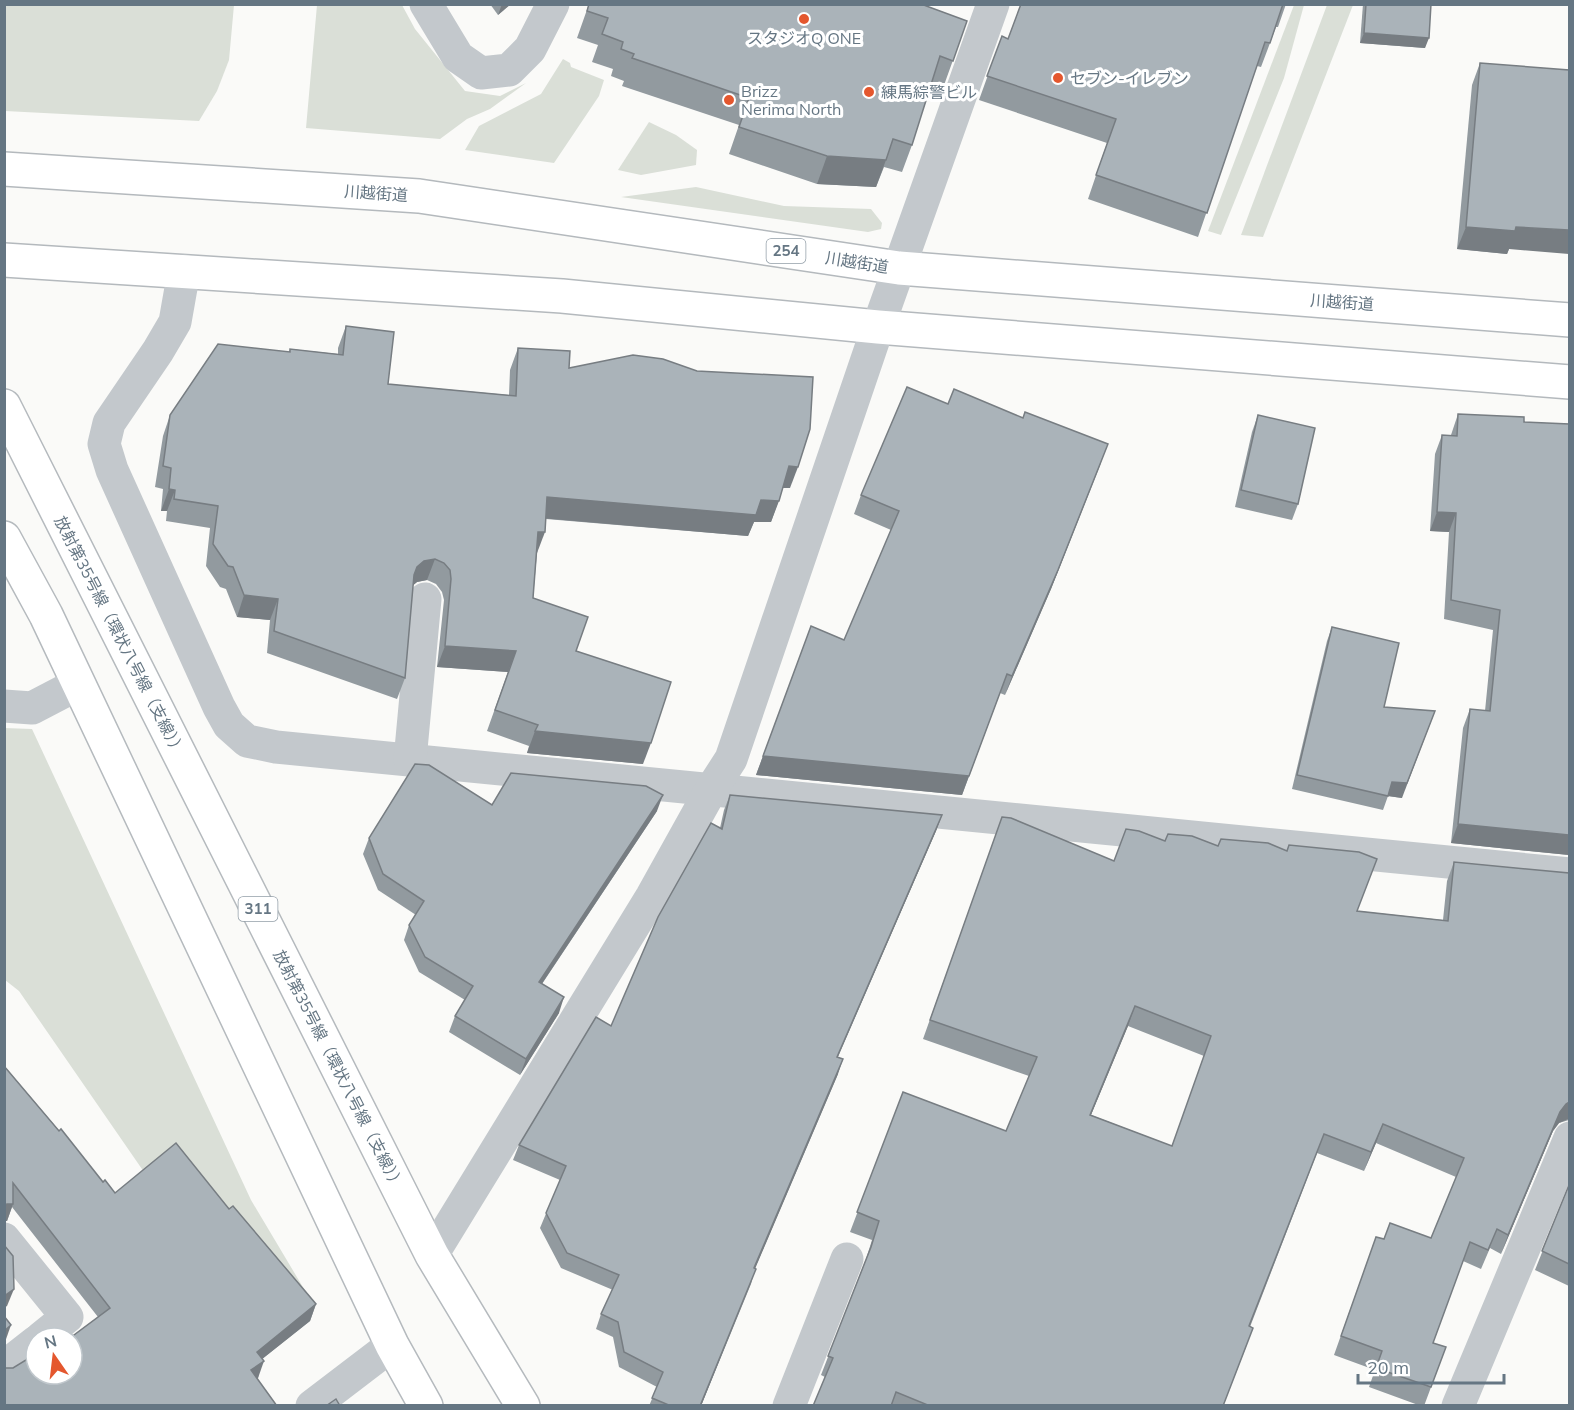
<svg xmlns="http://www.w3.org/2000/svg" width="1574" height="1410" viewBox="0 0 1574 1410" font-family="Mulish,'Noto Sans JP',sans-serif">
<style>
.green{fill:#dadfd7}
.lines{fill:none;stroke-linecap:round;stroke-linejoin:round}
.major-casing{stroke:#b5babe;stroke-width:36}
.highway-casing{stroke:#b4b9bd;stroke-width:36}
.minor{stroke:#c3c8cc;stroke-width:33}
.major{stroke:#fff;stroke-width:33}
.highway{stroke:#fff;stroke-width:33}
.wall{fill:#929a9f;fill-rule:evenodd}
.shaded-wall{fill:#777d82}
.building{fill:#aab3b9;stroke:#777d82;stroke-width:1.5;fill-rule:evenodd}
.poi-dot{fill:#e4572e;stroke:#fff;stroke-width:2}
.labels{text-anchor:middle;stroke-width:6;stroke-linejoin:round;paint-order:stroke}
.shield{fill:#fff;stroke:#939fa8;stroke-width:1.5}
.shield-label{font-size:15px;font-weight:bold;fill:#657683}
.poi-label{font-size:16px;fill:#657683;stroke:#fff;text-anchor:start}
.street-label{font-size:16px;fill:#657683;stroke:#fff}
</style>
<rect width="100%" height="100%" fill="#fafaf8"/>
<g class="green">
<path d="M 4,5 L 234,5 L 229,60 L 217,91 L 199,121 L 5,111 Z"/>
<path d="M 317,5 L 402,5 L 415,29 L 465,91 L 500,96 L 526,83 L 490,109 L 467,119 L 440,139 L 306,128 Z"/>
<path d="M 1294,5 L 1304,5 L 1284,78 L 1221,235 L 1208,231 Z"/>
<path d="M 1327,5 L 1353,5 L 1263,237 L 1241,235 Z"/>
<path d="M 563,59 L 570,63 L 571,67 L 604,80 L 599,96 L 554,163 L 465,150 L 479,126 L 541,94 Z"/>
<path d="M 649,122 L 676,135 L 697,150 L 696,165 L 641,175 L 618,170 Z"/>
<path d="M 696,187 L 784,206 L 871,209 L 882,223 L 881,229 L 868,232 L 621,197 Z"/>
<path d="M 4,728 L 32,729 L 251,1200 L 310,1299 L 144,1172 L 19,991 L 5,980 Z"/>
</g>
<g class="lines">
<defs>
<g id="major">
<path d="M 4,406 L 432,1255 L 523,1406"/>
<path d="M 4,538 L 46,615 L 392,1345 L 426,1406"/>
</g>
<g id="highway">
<path d="M 4,169 L 419,196 L 899,268 L 1570,320"/>
<path d="M 4,260 L 562,296 L 878,327 L 1570,382"/>
</g>
</defs>
<use href="#major" class="major-casing"/>
<use href="#highway" class="highway-casing"/>
<g class="minor">
<path d="M 426,4 L 458,57 L 481,73 L 509,70 L 530,49 L 553,4"/>
<path d="M 184,271 L 175,322 L 158,351 L 109,423 L 104,444 L 112,470 L 219,707 L 229,725 L 247,741 L 276,747 L 1570,874"/>
<path d="M 4,706 L 32,708 L 78,684"/>
<path d="M 410,760 L 425,599"/>
<path d="M 4,1239 L 67,1317 L 41,1338"/>
<path d="M 432,1255 L 652,896 L 711,790 L 731,759 L 878,327 L 993,4"/>
<path d="M 4,1367 L 36,1342"/>
<path d="M 312,1406 L 392,1345"/>
<path d="M 789,1406 L 847,1259"/>
<path d="M 1458,1406 L 1570,1138"/>
</g>
<use href="#major" class="major"/>
<use href="#highway" class="highway"/>
</g>
<g class="wall">
<path d="M 490,4 L 511,4 L 498,15 Z"/>
<path d="M 589,4 L 921,4 L 967,21 L 943,88 L 931,84 L 912,145 L 902,172 L 884,167 L 876,187 L 817,184 L 729,154 L 739,125 L 622,86 L 624,81 L 611,76 L 613,69 L 592,62 L 598,45 L 577,38 Z"/>
<path d="M 1021,4 L 1286,4 L 1278,27 L 1276,27 L 1261,67 L 1257,66 L 1198,237 L 1088,199 L 1107,143 L 979,100 L 1002,36 L 1008,39 Z"/>
<path d="M 1363,4 L 1431,4 L 1425,48 L 1360,43 Z"/>
<path d="M 1480,63 L 1509,249 L 1507,254 L 1457,249 L 1472,85 Z"/>
<path d="M 346,326 L 388,384 L 509,395 L 510,370 L 518,348 L 569,368 L 790,488 L 783,488 L 771,522 L 754,522 L 748,536 L 546,519 L 537,553 L 533,598 L 576,651 L 643,764 L 527,753 L 529,746 L 487,731 L 508,672 L 437,667 L 444,600 L 442,592 L 436,584 L 427,580 L 417,582 L 413,585 L 405,678 L 397,699 L 267,653 L 270,620 L 237,617 L 226,589 L 220,587 L 206,566 L 210,528 L 166,521 L 167,511 L 161,511 L 163,489 L 155,487 L 163,436 L 170,415 L 289,352 L 290,349 L 338,354 L 338,348 Z"/>
<path d="M 948,404 L 1101,463 L 1051,589 L 1005,695 L 1000,693 L 962,795 L 756,775 L 811,626 L 844,640 L 891,530 L 854,514 L 861,495 Z"/>
<path d="M 1458,414 L 1524,422 L 1569,424 L 1569,855 L 1451,843 L 1463,728 L 1470,709 L 1485,711 L 1493,630 L 1444,619 L 1449,532 L 1430,531 L 1435,454 L 1442,435 L 1451,435 Z"/>
<path d="M 1258,415 L 1298,504 L 1292,520 L 1235,507 L 1252,432 Z"/>
<path d="M 1332,627 L 1384,707 L 1402,798 L 1388,796 L 1383,810 L 1292,789 L 1327,641 Z"/>
<path d="M 730,795 L 942,815 L 936,831 L 838,1057 L 838,1074 L 755,1268 L 751,1284 L 701,1406 L 649,1406 L 657,1387 L 619,1367 L 613,1337 L 596,1329 L 601,1314 L 613,1290 L 561,1268 L 540,1228 L 560,1180 L 513,1160 L 519,1145 L 611,1026 L 720,828 L 724,810 Z"/>
<path d="M 492,805 L 657,811 L 542,984 L 559,1013 L 520,1075 L 449,1032 L 455,1016 L 465,1000 L 419,972 L 404,940 L 409,925 L 416,915 L 378,890 L 363,854 L 369,838 Z"/>
<path d="M 1002,817 L 1114,861 L 1165,841 L 1358,911 L 1443,920 L 1447,881 L 1454,862 L 1569,873 L 1569,1120 L 1559,1123 L 1553,1131 L 1501,1254 L 1490,1248 L 1481,1269 L 1463,1261 L 1433,1343 L 1446,1347 L 1424,1406 L 1421,1406 L 1369,1387 L 1375,1370 L 1334,1355 L 1376,1237 L 1384,1239 L 1431,1238 L 1456,1177 L 1376,1143 L 1364,1171 L 1317,1153 L 1250,1327 L 1246,1347 L 1223,1406 L 813,1406 L 825,1377 L 821,1375 L 866,1259 L 872,1240 L 850,1232 L 903,1092 L 1006,1131 L 1029,1076 L 923,1039 ZM 1128,1026 L 1204,1056 L 1172,1146 L 1091,1115 Z"/>
<path d="M 4,1066 L 103,1182 L 115,1193 L 229,1209 L 316,1304 L 310,1321 L 262,1359 L 258,1378 L 36,1374 L 98,1317 L 12,1207 L 7,1221 L 4,1221 Z"/>
<path d="M 1569,1185 L 1569,1286 L 1535,1270 Z"/>
</g>
<g class="shaded-wall">
<path d="M 502,4 L 511,4 L 498,15 Z"/>
<path d="M 1364,33 L 1429,38 L 1425,48 L 1360,43 Z"/>
<path d="M 827,156 L 886,160 L 876,187 L 817,184 Z"/>
<path d="M 1466,227 L 1516,227 L 1569,230 L 1569,254 L 1509,249 L 1507,254 L 1457,249 Z"/>
<path d="M 1108,444 L 1051,589 L 1005,695 L 1012,676 Z"/>
<path d="M 789,466 L 798,467 L 790,488 L 781,488 Z"/>
<path d="M 169,489 L 175,490 L 167,511 L 161,511 Z"/>
<path d="M 547,497 L 761,500 L 779,501 L 771,522 L 754,522 L 748,536 L 540,518 Z"/>
<path d="M 1437,512 L 1456,513 L 1449,532 L 1430,531 Z"/>
<path d="M 538,532 L 545,532 L 537,553 Z"/>
<path d="M 435,559 L 427,580 L 417,582 L 409,589 L 417,567 L 424,561 Z"/>
<path d="M 244,595 L 278,599 L 270,620 L 237,617 Z"/>
<path d="M 445,646 L 516,651 L 508,672 L 437,667 Z"/>
<path d="M 1007,674 L 962,795 L 756,775 L 763,756 Z"/>
<path d="M 1435,711 L 1402,798 L 1388,796 L 1392,782 Z"/>
<path d="M 535,731 L 651,743 L 643,764 L 527,753 Z"/>
<path d="M 663,795 L 657,811 L 533,997 L 539,982 Z"/>
<path d="M 942,815 L 936,831 L 831,1072 L 837,1057 Z"/>
<path d="M 1458,824 L 1569,835 L 1569,855 L 1451,843 Z"/>
<path d="M 564,997 L 559,1013 L 520,1075 L 526,1059 Z"/>
<path d="M 1135,1006 L 1128,1026 L 1083,1134 L 1090,1115 Z"/>
<path d="M 843,1059 L 838,1074 L 749,1283 L 754,1268 Z"/>
<path d="M 1569,1102 L 1569,1116 L 1568,1119 L 1559,1123 L 1553,1131 L 1501,1254 L 1508,1235 L 1560,1112 L 1566,1104 Z"/>
<path d="M 1383,1124 L 1376,1143 L 1364,1171 L 1371,1152 Z"/>
<path d="M 7,1204 L 13,1204 L 7,1221 L 4,1221 L 4,1205 Z"/>
<path d="M 756,1269 L 701,1406 L 700,1406 Z"/>
<path d="M 14,1289 L 7,1306 L 4,1308 L 4,1296 Z"/>
<path d="M 316,1304 L 310,1321 L 251,1368 L 257,1352 Z"/>
<path d="M 11,1325 L 5,1342 L 4,1343 L 4,1331 Z"/>
<path d="M 264,1361 L 258,1378 L 245,1387 L 251,1370 Z"/>
</g>
<g class="building">
<path d="M 589,4 L 921,4 L 967,21 L 953,61 L 940,56 L 912,145 L 893,139 L 886,160 L 827,156 L 739,127 L 749,98 L 632,58 L 634,54 L 621,49 L 623,42 L 602,34 L 608,18 L 587,11 Z"/>
<path d="M 1021,4 L 1283,4 L 1270,43 L 1265,42 L 1207,213 L 1096,175 L 1116,119 L 987,76 L 1002,36 L 1008,39 Z"/>
<path d="M 1366,4 L 1431,4 L 1429,38 L 1364,33 Z"/>
<path d="M 1480,63 L 1569,70 L 1569,230 L 1516,227 L 1515,231 L 1466,227 Z"/>
<path d="M 346,326 L 394,332 L 388,384 L 516,396 L 518,348 L 570,351 L 569,368 L 633,355 L 663,359 L 697,371 L 813,377 L 810,429 L 798,467 L 789,466 L 779,501 L 761,500 L 756,515 L 547,497 L 545,532 L 538,532 L 533,598 L 588,617 L 576,651 L 671,682 L 651,743 L 535,731 L 538,725 L 495,710 L 516,651 L 445,646 L 451,579 L 450,570 L 444,563 L 435,559 L 424,561 L 417,567 L 414,575 L 405,678 L 274,631 L 278,599 L 244,595 L 233,567 L 228,566 L 213,544 L 218,506 L 174,499 L 175,490 L 169,489 L 171,468 L 163,466 L 170,415 L 218,344 L 290,352 L 290,349 L 343,355 Z"/>
<path d="M 907,387 L 948,404 L 954,389 L 1023,418 L 1025,412 L 1108,444 L 1058,570 L 1012,676 L 1007,674 L 969,776 L 763,756 L 811,626 L 844,640 L 899,511 L 861,495 Z"/>
<path d="M 1458,414 L 1524,417 L 1524,422 L 1569,424 L 1569,835 L 1458,824 L 1470,709 L 1490,711 L 1500,610 L 1451,600 L 1456,513 L 1437,512 L 1442,435 L 1457,436 Z"/>
<path d="M 1258,415 L 1315,428 L 1298,504 L 1241,490 Z"/>
<path d="M 1332,627 L 1399,643 L 1384,707 L 1435,711 L 1407,783 L 1392,782 L 1388,796 L 1297,775 Z"/>
<path d="M 415,764 L 429,765 L 492,805 L 511,773 L 646,786 L 663,795 L 539,982 L 564,997 L 526,1059 L 455,1016 L 473,986 L 425,957 L 409,925 L 424,901 L 383,874 L 369,838 Z"/>
<path d="M 730,795 L 942,815 L 837,1057 L 843,1059 L 754,1268 L 756,1269 L 700,1406 L 671,1406 L 652,1398 L 663,1372 L 624,1352 L 618,1322 L 601,1314 L 619,1275 L 567,1253 L 546,1213 L 566,1166 L 519,1145 L 596,1017 L 611,1026 L 658,917 L 711,823 L 722,829 Z"/>
<path d="M 1002,817 L 1011,818 L 1114,861 L 1126,829 L 1139,831 L 1165,841 L 1168,834 L 1192,836 L 1218,846 L 1221,839 L 1268,843 L 1287,851 L 1289,845 L 1359,852 L 1377,859 L 1357,911 L 1448,921 L 1454,862 L 1569,873 L 1569,1102 L 1566,1104 L 1560,1112 L 1508,1235 L 1497,1229 L 1488,1250 L 1470,1242 L 1433,1343 L 1446,1347 L 1431,1387 L 1376,1368 L 1382,1351 L 1341,1336 L 1376,1237 L 1384,1239 L 1390,1223 L 1431,1238 L 1464,1158 L 1383,1124 L 1371,1152 L 1324,1134 L 1249,1326 L 1253,1328 L 1223,1406 L 930,1406 L 896,1392 L 891,1406 L 813,1406 L 833,1358 L 828,1356 L 871,1247 L 879,1221 L 857,1212 L 903,1092 L 1006,1131 L 1037,1057 L 930,1020 ZM 1135,1006 L 1211,1036 L 1172,1146 L 1090,1115 Z"/>
<path d="M 4,1066 L 59,1131 L 61,1129 L 103,1182 L 105,1180 L 115,1193 L 176,1143 L 229,1209 L 233,1206 L 316,1304 L 257,1352 L 264,1361 L 251,1370 L 277,1406 L 4,1406 L 4,1368 L 13,1368 L 34,1355 L 36,1358 L 36,1374 L 72,1374 L 72,1338 L 70,1338 L 110,1308 L 13,1183 L 13,1204 L 7,1204 L 4,1205 Z"/>
<path d="M 1569,1185 L 1569,1264 L 1542,1251 Z"/>
<path d="M 4,1245 L 13,1256 L 14,1289 L 4,1296 Z"/>
<path d="M 4,1316 L 11,1325 L 4,1331 Z"/>
<path d="M 336,1399 L 340,1406 L 326,1406 Z"/>
</g>
<g class="poi-dot">
<circle cx="804" cy="19" r="6"/>
<circle cx="1058" cy="78" r="6"/>
<circle cx="869" cy="92" r="6"/>
<circle cx="729" cy="100" r="6"/>
</g>
<g class="labels">
<g class="shield">
<rect x="766.5" y="239" width="39" height="24" rx="4.5"/>
<rect x="238.5" y="897" width="39" height="24" rx="4.5"/>
</g>
<g class="shield-label">
<text x="786" y="256">254</text>
<text x="258" y="914">311</text>
</g>
<g class="poi-label">
<text x="804" y="44" text-anchor="middle">スタジオQ ONE</text>
<text x="1070" y="84">セブン-イレブン</text>
<text x="741" y="97">Brizz<tspan x="741" dy="18">Nerima North</tspan></text>
<text x="881" y="98">練馬綜警ビル</text>
</g>
<g class="street-label">
<text transform="translate(376 193) rotate(4)" y="6">川越街道</text>
<text transform="translate(857 262) rotate(9)" y="6">川越街道</text>
<text transform="translate(1342 302) rotate(4)" y="6">川越街道</text>
<text transform="translate(120 636) rotate(63)" y="6">放射第35号線（環状八号線（支線））</text>
<text transform="translate(339 1070) rotate(63)" y="6">放射第35号線（環状八号線（支線））</text>
</g>
</g>
<rect width="1574" height="1410" fill="none" stroke="#657683" stroke-width="12"/>
<g transform="translate(54 1356) rotate(346)"><circle r="28" fill="#ffffff" stroke="#c1c8cd" stroke-width="1.5"/>
<path d="M0-4.5L10 22L0 15L-10 22Z" fill="#e4572e"/>
<text y="-9" font-size="16" font-weight="bold" text-anchor="middle" fill="#657683">N</text>
</g>
<path d="M1358 1374v9h146v-9" fill="none" stroke="#657683" stroke-width="3"/>
<text x="1367" y="1374" font-size="18" fill="#657683" stroke="#ffffff" stroke-width="4.5" paint-order="stroke">20 m</text>
</svg>
